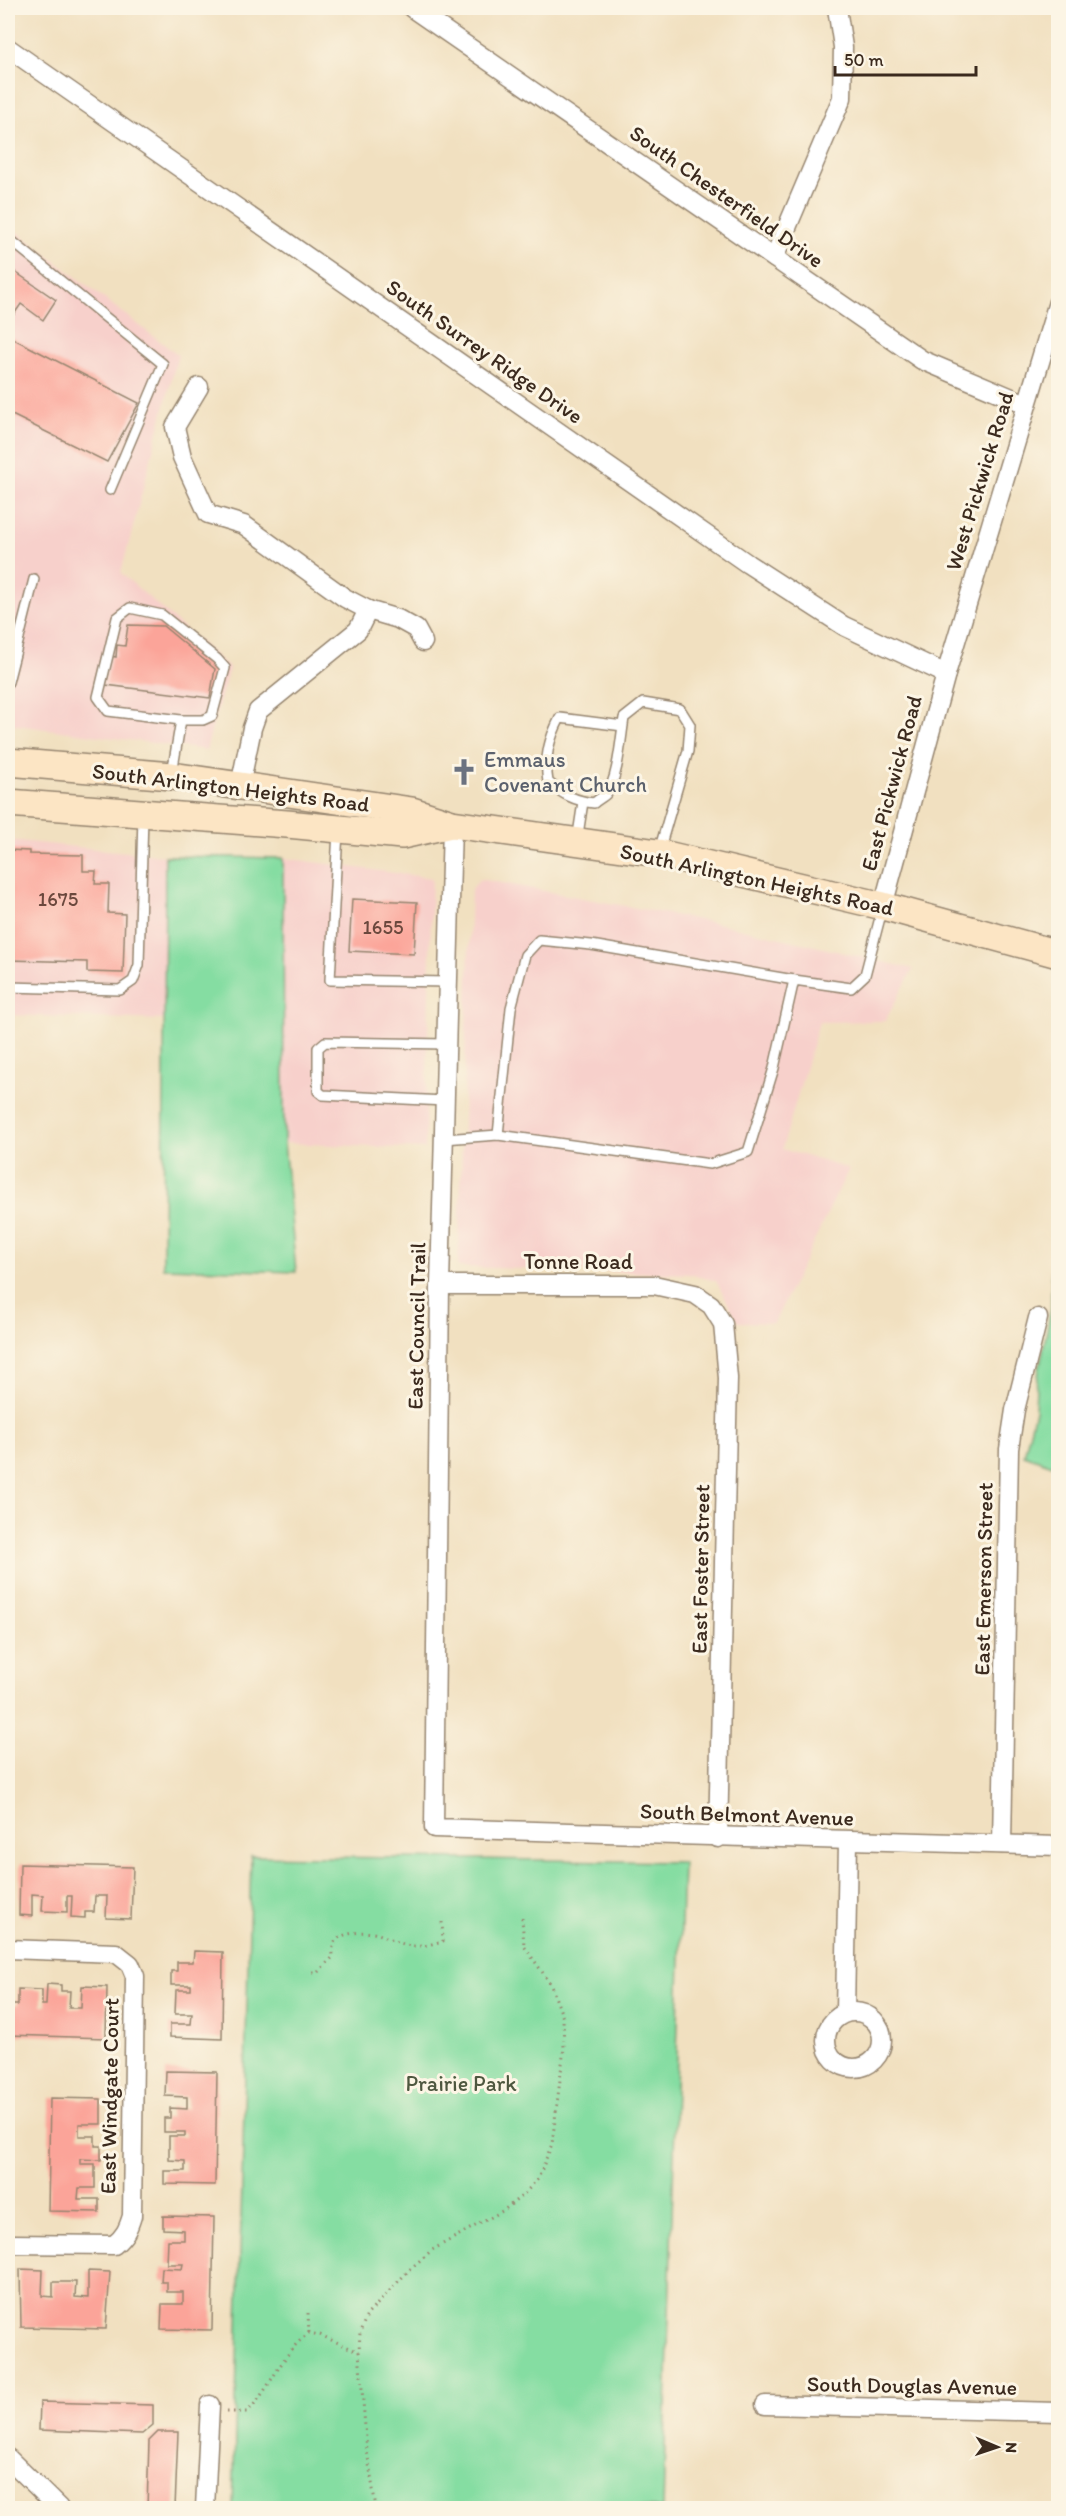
<svg xmlns="http://www.w3.org/2000/svg" width="1066" height="2516" viewBox="0 0 1066 2516" font-family="Itim,sans-serif">
<style>
.built{fill:#f7d0cb}
.green{fill:#85dda2;stroke:#608460;stroke-width:1.5}
.building{fill:#fba499}
.lines{fill:none;stroke-linecap:round;stroke-linejoin:round}
.lane-casing{stroke:#96856f;stroke-width:12}
.street-casing{stroke:#96856f;stroke-width:21}
.secondary-casing{stroke:#96856f;stroke-width:30}
.path{stroke:#96856f;stroke-width:3;stroke-dasharray:1.5 4.5;stroke-linecap:butt}
.lane{stroke:#fff;stroke-width:9}
.street{stroke:#fff;stroke-width:18}
.secondary{stroke:#fce5c4;stroke-width:27}
.labels{text-anchor:middle;stroke-width:6;stroke-linejoin:round;paint-order:stroke}
.number-label{font-size:20px;fill:#6b483d}
.street-label{font-size:22px;fill:#3b2a1e;stroke:#fcf5e5}
.worship-label{font-size:22px;fill:#5b616d;stroke:#fcf5e5;text-anchor:start}
.park-label{font-size:22px;fill:#4e573f;stroke:#fcf5e5}
</style>
<rect width="100%" height="100%" fill="#fcf5e5"/>
<filter id="ink" filterUnits="userSpaceOnUse"><feTurbulence type="fractalNoise" baseFrequency=".0167" numOctaves="2"/><feDisplacementMap in="SourceGraphic" scale="12" xChannelSelector="R" yChannelSelector="G"/><feConvolveMatrix kernelMatrix="1 2 1 2 8 2 1 2 1" color-interpolation-filters="sRGB"/></filter>
<filter id="wash" filterUnits="userSpaceOnUse"><feTurbulence type="fractalNoise" baseFrequency=".008" numOctaves="4" result="noise"/><feDisplacementMap in="SourceGraphic" scale="24" xChannelSelector="R" yChannelSelector="G"/><feGaussianBlur stdDeviation="1.35" result="paint"/><feColorMatrix in="noise" values="0 0 0 0 0 0 0 0 0 0 0 0 0 0 0 0 0 1.4 0 .05"/><feComposite in="paint" operator="in"/></filter>
<g filter="url(#wash)">
<rect width="100%" height="100%" fill="#f1e0c0"/>
<g class="built">
<path d="M 8,225 L 178,355 L 121,573 L 229,668 L 206,750 L 8,724 Z"/>
<path d="M 8,840 L 165,856 L 164,1020 L 8,1015 Z"/>
<path d="M 283,858 L 432,878 L 425,1149 L 284,1143 Z"/>
<path d="M 480,879 L 716,923 L 913,969 L 885,1021 L 819,1022 L 782,1149 L 849,1169 L 774,1323 L 738,1322 L 716,1281 L 689,1274 L 458,1267 L 471,890 Z"/>
</g>
<g class="green">
<path d="M 165,856 L 283,858 L 284,1143 L 296,1272 L 163,1268 Z"/>
<path d="M 1052,1228 L 1058,1231 L 1058,1467 L 1024,1455 L 1035,1411 L 1036,1386 L 1051,1309 Z"/>
<path d="M 251,1856 L 683,1862 L 663,2508 L 233,2508 Z"/>
</g>
<g id="blocks">
<g class="building">
<path d="M 8,267 L 56,300 L 43,320 L 21,304 L 8,323 Z"/>
<path d="M 8,336 L 139,403 L 107,462 L 8,413 Z"/>
<path d="M 128,625 L 163,626 L 215,669 L 210,698 L 106,685 L 111,656 L 116,657 L 117,645 L 125,646 Z"/>
<path d="M 8,850 L 29,851 L 29,854 L 83,855 L 83,871 L 96,871 L 95,884 L 109,884 L 108,913 L 125,914 L 123,973 L 87,972 L 87,962 L 8,960 Z"/>
<path d="M 352,899 L 417,902 L 414,954 L 349,951 Z"/>
<path d="M 20,1864 L 133,1867 L 131,1919 L 106,1918 L 107,1896 L 95,1896 L 94,1912 L 85,1912 L 85,1918 L 71,1917 L 72,1896 L 67,1896 L 67,1912 L 42,1911 L 43,1895 L 32,1894 L 32,1916 L 19,1915 Z"/>
<path d="M 194,1951 L 223,1952 L 222,2039 L 170,2037 L 170,2024 L 191,2024 L 192,2014 L 175,2014 L 176,1990 L 191,1990 L 191,1985 L 171,1985 L 171,1971 L 177,1971 L 177,1962 L 193,1962 Z"/>
<path d="M 47,1984 L 61,1985 L 61,1991 L 70,1991 L 69,2008 L 81,2008 L 82,1986 L 107,1987 L 106,2038 L 8,2035 L 8,2005 L 18,2005 L 18,1989 L 42,1990 L 42,2005 L 46,2005 Z"/>
<path d="M 166,2071 L 217,2072 L 215,2185 L 164,2184 L 164,2171 L 185,2171 L 185,2161 L 169,2160 L 169,2136 L 185,2136 L 185,2132 L 164,2132 L 164,2118 L 170,2118 L 170,2108 L 187,2109 L 187,2097 L 165,2096 Z"/>
<path d="M 50,2098 L 101,2099 L 101,2124 L 79,2124 L 79,2136 L 95,2136 L 95,2146 L 101,2146 L 101,2160 L 80,2159 L 80,2164 L 95,2164 L 95,2188 L 79,2188 L 78,2199 L 99,2199 L 99,2212 L 48,2211 Z"/>
<path d="M 163,2216 L 214,2217 L 212,2330 L 161,2329 L 162,2304 L 183,2304 L 183,2292 L 167,2292 L 167,2282 L 161,2282 L 162,2268 L 182,2269 L 183,2264 L 167,2264 L 168,2240 L 184,2240 L 184,2230 L 163,2229 Z"/>
<path d="M 20,2269 L 43,2270 L 42,2296 L 53,2297 L 53,2282 L 76,2282 L 75,2297 L 88,2298 L 88,2271 L 110,2272 L 106,2329 L 21,2327 Z"/>
<path d="M 40,2402 L 153,2405 L 153,2425 L 142,2434 L 39,2430 Z"/>
<path d="M 158,2432 L 178,2432 L 175,2508 L 147,2508 L 149,2441 Z"/>
</g>
</g>
</g>
<g filter="url(#ink)">
<use href="#blocks" fill-opacity="0" stroke="#96856f" stroke-width="1.5"/>
<g class="lines">
<defs>
<g id="lane">
<path d="M 8,238 L 163,364 L 110,490"/>
<path d="M 8,682 L 34,579"/>
<path d="M 623,726 L 560,718 C 549,739 544,758 548,782 C 562,794 575,801 594,803 C 597,800 603,797 606,794 C 618,781 621,737 624,718 L 643,703 L 680,709 L 690,725 L 688,751 L 659,851"/>
<path d="M 172,773 L 181,720 L 108,711 L 98,697 L 117,618 L 130,608 L 162,615 L 217,659 L 225,668 L 212,716 L 203,720 L 181,720"/>
<path d="M 338,831 L 330,980 L 448,982"/>
<path d="M 577,841 L 583,802"/>
<path d="M 8,987 L 120,990 L 133,981 L 139,965 L 143,815"/>
<path d="M 445,1101 L 323,1095 L 318,1091 L 318,1048 L 325,1042 L 446,1044"/>
<path d="M 498,1135 L 511,1008 L 525,955 L 539,940 L 591,945 L 794,980"/>
<path d="M 444,1139 L 498,1135 L 710,1164 L 748,1152 L 774,1068 L 794,980 L 851,988 L 865,975 L 882,910"/>
</g>
<g id="street">
<path d="M 412,8 L 922,360 L 1026,404"/>
<path d="M 8,48 L 748,564 L 844,626 L 946,674"/>
<path d="M 774,258 L 842,98 L 843,47 L 837,8"/>
<path d="M 199,387 L 175,427 L 182,457 L 208,514 L 244,525 L 345,598 L 368,610 L 398,619 L 416,629 L 423,642"/>
<path d="M 240,786 L 252,728 L 258,711 L 358,630 L 368,610"/>
<path d="M 452,824 L 440,1285 L 434,1828 L 1058,1846"/>
<path d="M 883,906 L 946,674 L 1058,302"/>
<path d="M 440,1285 L 654,1285 L 695,1294 L 711,1305 L 723,1324 L 728,1378 L 718,1838"/>
<path d="M 1002,1844 L 1009,1449 L 1015,1410 L 1038,1318"/>
<path d="M 8,1949 L 116,1953 L 130,1964 L 135,1976 L 132,2216 C 128,2229 125,2236 114,2245 L 8,2244"/>
<circle cx="854" cy="2040" r="28"/>
<path d="M 845,2013 L 848,1842"/>
<path d="M 765,2405 L 1058,2412"/>
<path d="M 8,2458 L 59,2508"/>
<path d="M 205,2508 L 210,2405"/>
</g>
<g id="secondary">
<path d="M 8,762 L 172,776 L 412,811 L 452,824 L 658,853 L 883,906 L 1058,954"/>
<path d="M 8,803 L 287,824 L 402,835 L 451,824"/>
</g>
</defs>
<use href="#lane" class="lane-casing"/>
<use href="#street" class="street-casing"/>
<use href="#secondary" class="secondary-casing"/>
<g class="path">
<path d="M 312,1972 L 318,1972 L 333,1957 C 333,1953 332,1947 334,1943 C 340,1931 368,1931 378,1934 C 391,1938 402,1946 415,1946 C 424,1947 434,1943 443,1941 L 442,1922"/>
<path d="M 308,2313 L 309,2333"/>
<path d="M 227,2412 L 247,2412 C 271,2389 281,2353 309,2333 L 320,2335 L 359,2352"/>
<path d="M 376,2508 L 367,2451 L 359,2352 L 360,2332 L 367,2315 L 409,2270 L 432,2250 L 504,2210 L 523,2195 L 538,2179 L 552,2144 L 564,2048 L 563,2018 L 550,1983 L 524,1946 L 522,1918"/>
</g>
<use href="#lane" class="lane"/>
<use href="#street" class="street"/>
<use href="#secondary" class="secondary"/>
</g>
</g>
<defs>
<symbol id="church-bare" viewBox="-9 -9 18 18"><path d="M-1.2-6h2.4v3.5h3.3v2.4h-3.3V6h-2.4V-.1h-3.3v-2.4h3.3Z" fill="#6b7280" stroke="#fcf5e5" stroke-width="2.5" paint-order="stroke"/></symbol>
</defs>
<g fill-rule="evenodd">
<use href="#church-bare" x="445" y="753" width="38" height="38"/>
</g>
<g class="labels">
<g class="number-label">
<text x="58" y="906">1675</text>
<text x="383" y="934">1655</text>
</g>
<g class="street-label">
<text transform="translate(727 196) rotate(35)" y="8">South Chesterfield Drive</text>
<text transform="translate(485 351) rotate(35)" y="8">South Surrey Ridge Drive</text>
<text transform="translate(979 481) rotate(-73)" y="8">West Pickwick Road</text>
<text transform="translate(891 783) rotate(-75)" y="8">East Pickwick Road</text>
<text transform="translate(231 787) rotate(7)" y="8">South Arlington Heights Road</text>
<text transform="translate(757 879) rotate(12)" y="8">South Arlington Heights Road</text>
<text x="578" y="1269">Tonne Road</text>
<text transform="translate(416 1326) rotate(-89)" y="8">East Council Trail</text>
<text transform="translate(700 1569) rotate(-89)" y="8">East Foster Street</text>
<text transform="translate(983 1579) rotate(-89)" y="8">East Emerson Street</text>
<text transform="translate(747 1814) rotate(2)" y="8">South Belmont Avenue</text>
<text transform="translate(109 2096) rotate(-89)" y="8">East Windgate Court</text>
<text transform="translate(912 2385) rotate(1)" y="8">South Douglas Avenue</text>
</g>
<g class="worship-label">
<text x="484" y="767">Emmaus<tspan x="484" dy="25">Covenant Church</tspan></text>
</g>
<g class="park-label">
<text x="461" y="2091">Prairie Park</text>
</g>
</g>
<rect width="1066" height="2516" fill="none" stroke="#fcf5e5" stroke-width="30"/>
<g transform="translate(997 2447) rotate(92)" stroke="#fcf5e5" stroke-width="4.5" paint-order="stroke">
<path d="M0-4.5L10 22L0 15L-10 22Z" fill="#3b2a1e"/>
<text y="-9" font-size="16" font-weight="bold" text-anchor="middle" fill="#3b2a1e">N</text>
</g>
<path d="M835 66v9h141v-9" fill="none" stroke="#3b2a1e" stroke-width="3"/>
<text x="844" y="66" font-size="18" fill="#3b2a1e" stroke="#fcf5e5" stroke-width="4.5" paint-order="stroke">50 m</text>
</svg>
